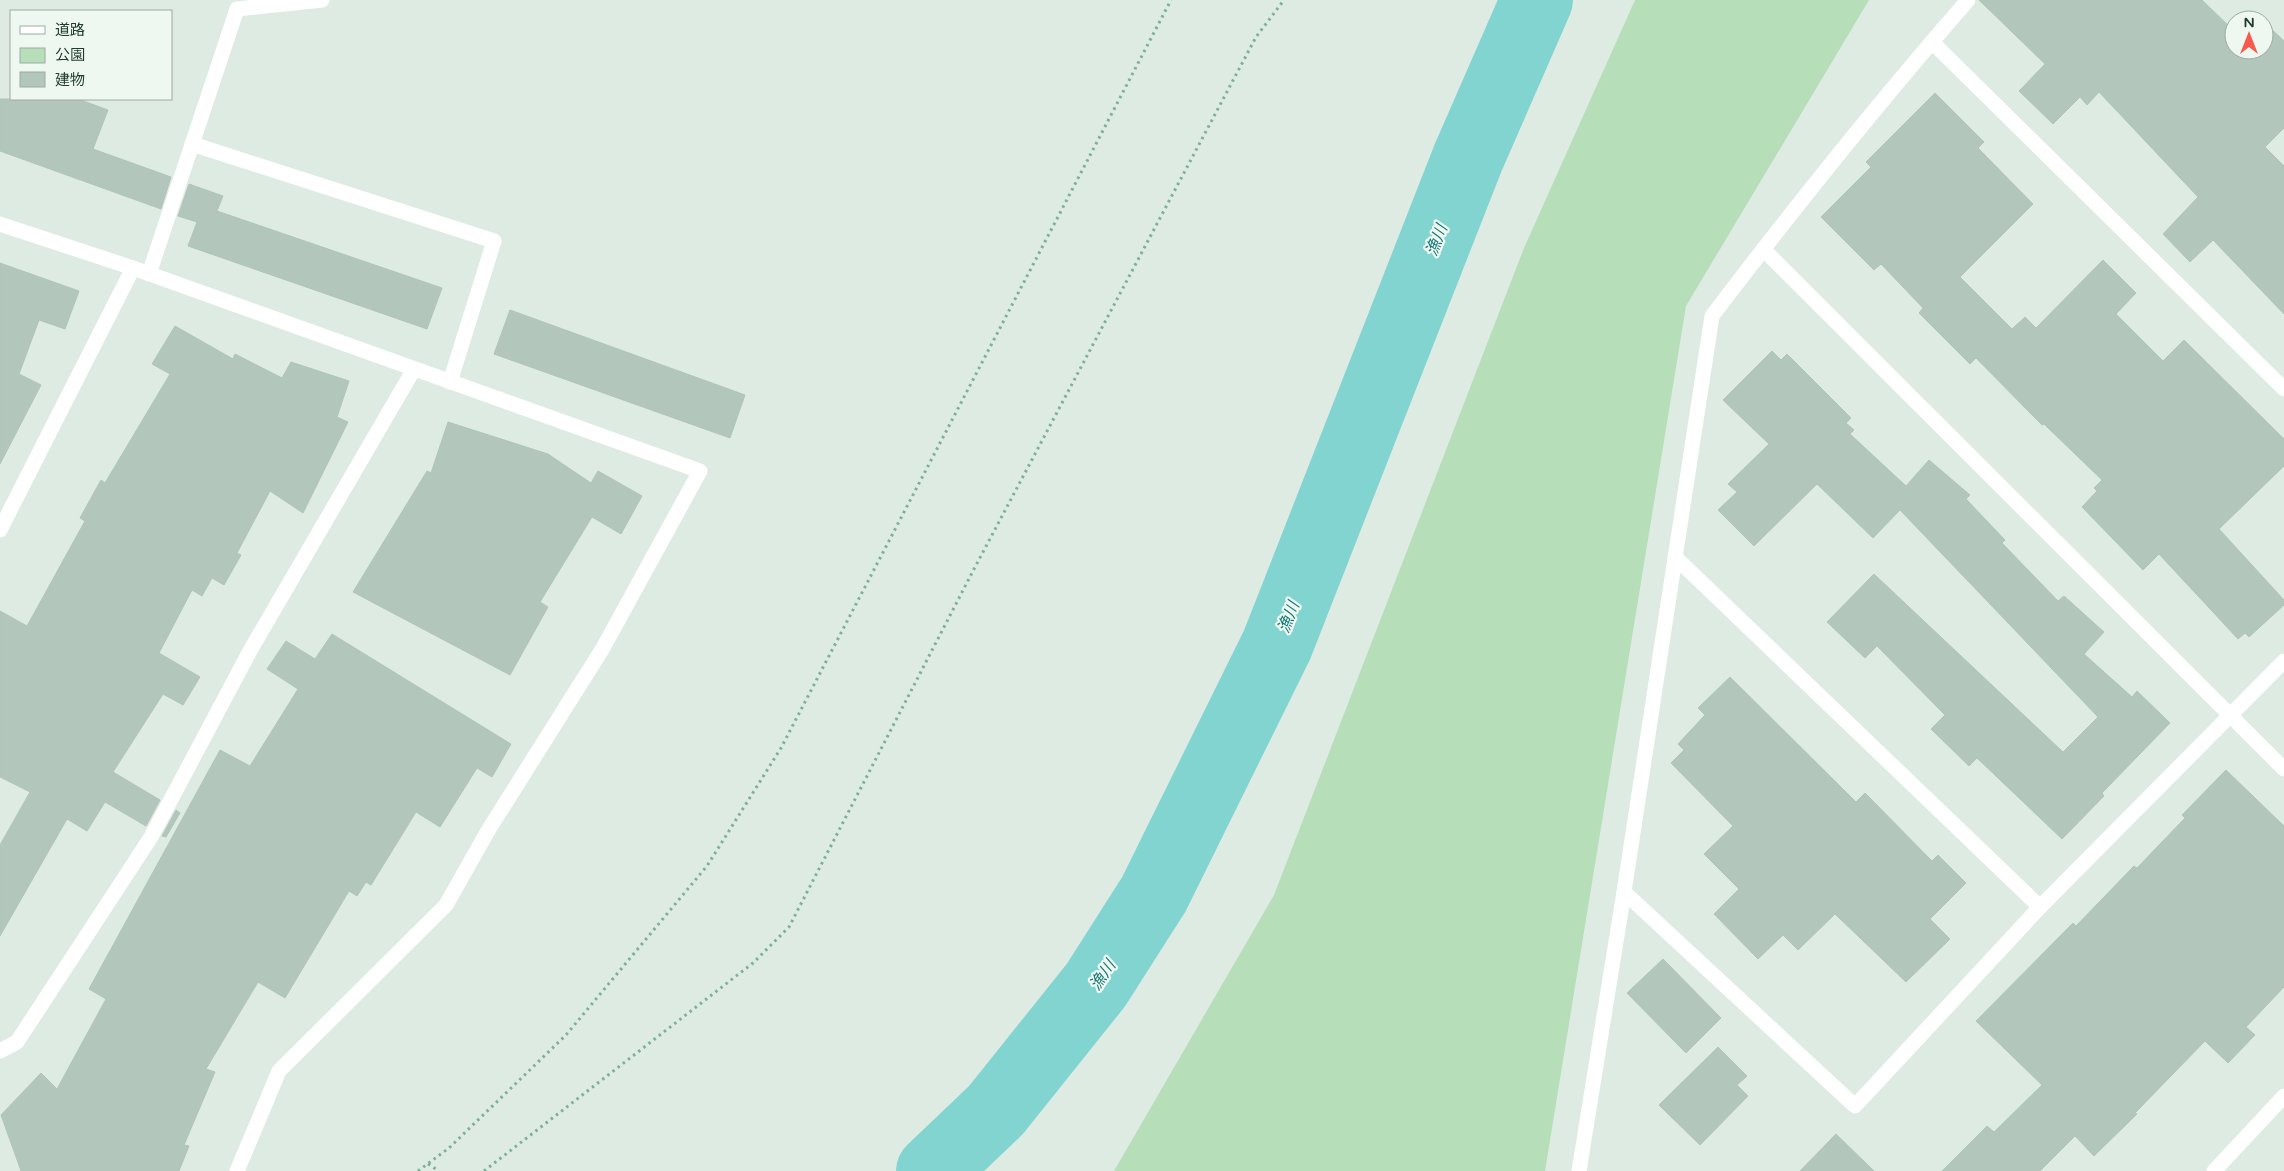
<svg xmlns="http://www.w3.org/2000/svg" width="2284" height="1171" viewBox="0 0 2284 1171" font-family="'Varela Round','Noto Sans JP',sans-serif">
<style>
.green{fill:#b5deb9}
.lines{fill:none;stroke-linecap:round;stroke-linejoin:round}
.river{stroke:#82d4d1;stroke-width:72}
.building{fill:#b3c6bb;stroke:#b0c5b8}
.path{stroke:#7db096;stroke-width:3;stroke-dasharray:2.5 4;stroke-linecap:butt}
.minor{stroke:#fff;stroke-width:15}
.labels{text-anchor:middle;stroke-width:4.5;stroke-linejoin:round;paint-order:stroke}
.water-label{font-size:16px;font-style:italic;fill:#167a78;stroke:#eff7f1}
</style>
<rect width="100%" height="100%" fill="#deebe3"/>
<path class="green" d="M 1635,0 L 1869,0 L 1686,306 L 1545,1171 L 1114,1171 L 1274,895 L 1524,248 Z"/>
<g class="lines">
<path class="river" d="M 932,1171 L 996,1110 L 1096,985 L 1154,894 L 1277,645 L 1468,158 L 1537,0"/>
</g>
<g class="building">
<path d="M 1979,0 L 2202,0 L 2234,31 L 2234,50 L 2264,50 L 2264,22 L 2284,41 L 2284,128 L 2265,147 L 2284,166 L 2284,314 L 2213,240 L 2190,262 L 2163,234 L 2198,197 L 2099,92 L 2087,105 L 2080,97 L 2053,124 L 2019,91 L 2045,64 Z"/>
<path d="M 1935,93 L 1984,142 L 1978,148 L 2033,204 L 1960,277 L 2012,329 L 2025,317 L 2036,328 L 2103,260 L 2136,293 L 2116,314 L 2163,361 L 2184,340 L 2284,439 L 2284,466 L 2219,529 L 2284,600 L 2284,605 L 2249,637 L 2245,633 L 2238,639 L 2159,554 L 2143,570 L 2082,507 L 2097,491 L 2094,488 L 2102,480 L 2044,424 L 2042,425 L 1976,358 L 1970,364 L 1919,313 L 1923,308 L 1881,264 L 1874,270 L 1821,217 L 1871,167 L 1866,162 Z"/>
<path d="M 0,99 L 78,99 L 108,110 L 93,149 L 171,177 L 161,209 L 0,151 Z"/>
<path d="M 189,184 L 223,196 L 217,211 L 442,288 L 427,329 L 188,246 L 197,222 L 178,216 Z"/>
<path d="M 0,263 L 79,291 L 65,329 L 39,320 L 19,374 L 41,385 L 0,464 Z"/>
<path d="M 510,310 L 745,395 L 730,438 L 494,354 Z"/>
<path d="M 175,326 L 233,359 L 235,354 L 282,378 L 291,362 L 349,381 L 337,417 L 348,422 L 303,513 L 270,491 L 237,553 L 241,555 L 224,585 L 212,578 L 202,596 L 192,590 L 159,653 L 200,677 L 183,705 L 163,694 L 113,772 L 160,800 L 146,826 L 105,802 L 87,831 L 67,819 L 0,936 L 0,845 L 30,792 L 0,777 L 0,611 L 27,626 L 85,521 L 80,518 L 101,480 L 105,483 L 170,374 L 152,364 Z"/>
<path d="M 1772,351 L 1781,360 L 1787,354 L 1851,418 L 1846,423 L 1854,430 L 1850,434 L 1906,486 L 1929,460 L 1970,495 L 1966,499 L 2005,540 L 2002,543 L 2058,601 L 2064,596 L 2104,632 L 2084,654 L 2132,697 L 2137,691 L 2170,723 L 2102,793 L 2104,796 L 2062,839 L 1977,758 L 1969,766 L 1931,729 L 1945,715 L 1877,646 L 1865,658 L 1827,622 L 1874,574 L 2063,752 L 2098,717 L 1900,510 L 1873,538 L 1817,484 L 1754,546 L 1718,510 L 1737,492 L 1728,484 L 1769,444 L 1723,400 Z"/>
<path d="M 448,422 L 548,454 L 591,483 L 598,471 L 642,496 L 621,534 L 592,517 L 540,602 L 548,607 L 510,675 L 353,592 L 427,471 L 431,473 Z"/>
<path d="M 332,634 L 511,744 L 492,777 L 477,768 L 440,827 L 416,812 L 371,885 L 366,882 L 357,896 L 349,891 L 285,998 L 258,982 L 206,1069 L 215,1072 L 184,1145 L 189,1146 L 179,1171 L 21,1171 L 1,1115 L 41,1073 L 57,1089 L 106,999 L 89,989 L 220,750 L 250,766 L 298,689 L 267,669 L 286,641 L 315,659 Z"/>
<path d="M 1730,677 L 1856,802 L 1865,793 L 1932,861 L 1938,855 L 1966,883 L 1930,919 L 1950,939 L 1906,982 L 1835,914 L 1798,950 L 1783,935 L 1758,959 L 1714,914 L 1739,889 L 1704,854 L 1733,826 L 1671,763 L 1684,750 L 1678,744 L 1705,715 L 1698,708 Z"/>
<path d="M 2226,770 L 2284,826 L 2284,987 L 2246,1027 L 2255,1035 L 2228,1063 L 2205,1041 L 2135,1113 L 2137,1114 L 2094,1156 L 2075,1136 L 2040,1171 L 1942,1171 L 1987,1126 L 1994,1132 L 2042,1085 L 1976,1021 L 2073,923 L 2076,926 L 2134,866 L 2137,868 L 2185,818 L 2182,815 Z"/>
<path d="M 176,810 L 180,813 L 166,837 L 162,836 Z"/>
<path d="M 1663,959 L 1721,1018 L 1686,1053 L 1627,993 Z"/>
<path d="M 1718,1047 L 1747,1076 L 1737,1085 L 1748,1096 L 1700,1145 L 1659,1105 Z"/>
<path d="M 1836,1134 L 1874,1171 L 1800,1171 Z"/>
</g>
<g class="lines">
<g class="path">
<path d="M 428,1164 L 439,1171"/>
<path d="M 418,1171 L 449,1148 L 566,1035 L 707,866 L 781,748 L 1171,0"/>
<path d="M 484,1171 L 753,963 L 789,927 L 974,569 L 1256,37 L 1284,0"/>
</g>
<g class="minor">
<path d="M 1932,42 L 2284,389"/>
<path d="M 192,144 L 494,241 L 450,382"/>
<path d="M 0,224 L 133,268 L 700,471 L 603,648 L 489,829 L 446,905 L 279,1071 L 237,1171"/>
<path d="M 1763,249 L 2284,769"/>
<path d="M 149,274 L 237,9 L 322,0"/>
<path d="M 0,530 L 133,268"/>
<path d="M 1675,557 L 2040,907"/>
<path d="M 1624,892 L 1855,1106 L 2040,907 L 2284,661"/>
<path d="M 0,1051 L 17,1042 L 151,837 L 251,649 L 414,369"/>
<path d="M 1579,1171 L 1624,892 L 1712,316 C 1794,208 1879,102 1968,0"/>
<path d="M 2214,1171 L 2284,1096"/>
</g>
</g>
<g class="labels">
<g class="water-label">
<text transform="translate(1436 240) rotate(-69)" y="6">漁川</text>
<text transform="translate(1288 617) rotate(-69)" y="6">漁川</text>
<text transform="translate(1102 975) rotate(-56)" y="6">漁川</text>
</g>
</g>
<rect x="10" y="10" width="162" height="90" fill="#eff7f1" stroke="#9caca3"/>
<rect x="20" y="26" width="25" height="8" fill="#ffffff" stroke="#9caca3"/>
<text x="55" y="35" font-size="15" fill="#1f3b2e">道路</text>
<rect x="20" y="48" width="25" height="15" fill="#b5deb9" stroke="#9caca3"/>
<text x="55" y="60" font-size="15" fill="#1f3b2e">公園</text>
<rect x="20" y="72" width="25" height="15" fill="#b3c6bb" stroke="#9caca3"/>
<text x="55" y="85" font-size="15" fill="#1f3b2e">建物</text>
<g transform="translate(2249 35)"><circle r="24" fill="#eff7f1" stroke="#9caca3"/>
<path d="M0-4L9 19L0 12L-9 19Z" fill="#fa574d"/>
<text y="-8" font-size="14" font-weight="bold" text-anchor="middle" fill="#1f3b2e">N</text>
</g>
</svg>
